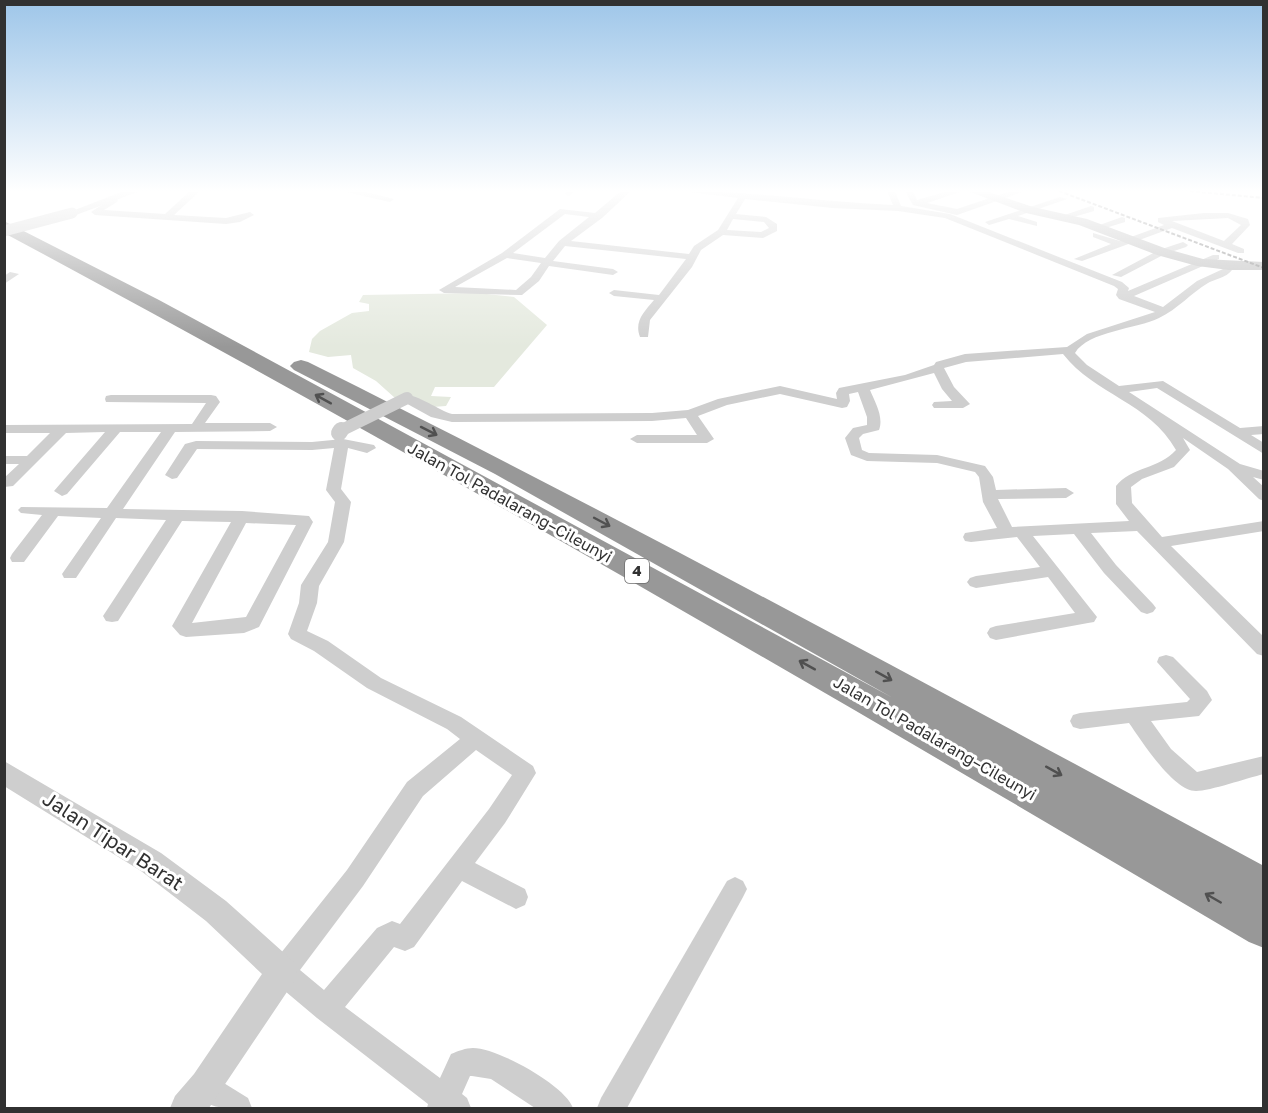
<svg xmlns="http://www.w3.org/2000/svg" width="1268" height="1113" viewBox="0 0 1268 1113" font-family="'Golos Text',sans-serif">
<style>
.green{fill:#e4e9de}
.lines{fill:none;stroke-linecap:round;stroke-linejoin:round}
.minor{fill:#cecece;fill-rule:evenodd}
.tertiary{fill:#cecece;fill-rule:evenodd}
.secondary{fill:#bbb;fill-rule:evenodd}
.motorway{fill:#989898;fill-rule:evenodd}
.rail{stroke:#868686;stroke-width:2;stroke-dasharray:4 2;stroke-linecap:butt}
.minor-bridge-far1{stroke:#cecece;stroke-width:12}
.minor-bridge{stroke:#cecece;stroke-width:16}
.tertiary-bridge{stroke:#cecece;stroke-width:11}
.oneway{stroke:#505050}
.labels{text-anchor:middle;stroke-width:6;stroke-linejoin:round;paint-order:stroke}
.shield{fill:#fff;stroke:#6f6f6f;stroke-width:1.5}
.shield-label{font-size:15px;font-weight:bold;fill:#313131}
.street-label{font-size:16px;fill:#313131;stroke:#fff}
.near-street-label{font-size:20px;fill:#313131;stroke:#fff}
</style>
<rect width="100%" height="100%" fill="#fff"/>
<path class="green" d="M 477,293 L 514,297 L 547,325 L 494,387 L 435,387 L 431,396 L 451,397 L 446,406 L 432,407 L 395,398 L 376,381 L 353,368 L 351,355 L 328,357 L 309,352 L 312,339 L 320,331 L 352,313 L 369,311 L 369,304 L 359,302 L 363,295 Z"/>
<g class="lines">
<g class="minor">
<path d="M 190,191 L 200,191 L 174,215 L 226,218 L 250,212 L 254,215 L 240,222 L 226,224 L 95,215 L 91,212 L 114,197 L 118,200 L 117,202 L 104,210 L 165,214 Z"/>
<path d="M 342,191 L 362,191 L 394,199 L 390,202 Z"/>
<path d="M 567,191 L 576,191 L 569,196 L 565,194 Z"/>
<path d="M 621,191 L 631,191 L 602,218 L 571,241 L 689,254 L 694,246 L 718,230 L 738,198 L 681,191 C 752,191 822,202 893,205 L 887,191 L 895,191 L 901,206 L 950,214 L 1122,282 L 1129,288 L 1128,291 L 1213,255 L 1219,255 L 1219,259 L 1134,296 L 1163,307 L 1197,281 L 1223,269 L 1225,264 L 1233,264 L 1234,266 C 1230,277 1218,278 1208,283 C 1191,293 1178,309 1159,318 C 1137,329 1088,331 1075,353 L 1087,365 L 1119,386 L 1163,381 L 1240,428 L 1264,426 L 1264,434 L 1251,435 L 1264,443 L 1264,454 L 1157,388 L 1129,392 L 1240,464 L 1264,471 L 1264,480 L 1253,477 L 1264,487 L 1264,501 L 1259,499 L 1228,469 L 1183,438 L 1190,450 L 1174,467 L 1142,479 L 1131,487 L 1132,503 L 1162,537 L 1264,521 L 1264,531 L 1171,546 L 1264,637 L 1264,656 L 1257,654 L 1137,531 L 1091,533 L 1116,565 L 1153,604 L 1156,608 L 1153,612 L 1147,614 L 1141,612 L 1104,573 L 1074,534 L 1033,536 L 1097,617 L 1094,622 L 1088,623 L 996,640 L 990,638 L 987,633 L 990,628 L 996,626 L 1075,613 L 1048,577 L 976,588 L 970,586 L 967,582 L 970,578 L 976,576 L 1040,567 L 1017,537 L 971,542 L 965,541 L 963,537 L 965,533 L 997,528 L 983,502 L 979,477 L 975,472 L 937,463 L 867,461 L 851,455 L 845,438 L 853,428 L 867,425 L 867,417 L 858,392 L 849,394 L 850,401 L 847,407 L 842,408 L 780,394 L 727,405 L 698,416 L 714,439 L 707,443 L 637,443 L 630,439 L 637,435 L 697,435 L 686,418 L 652,421 L 452,422 L 431,417 L 402,401 L 401,398 L 402,395 C 415,392 438,410 452,414 L 652,413 L 688,410 L 718,399 L 780,386 L 837,399 L 836,393 L 839,388 L 905,375 L 934,365 L 936,362 L 965,354 L 1067,347 L 1087,334 L 1155,312 L 1119,299 L 1116,295 L 1118,289 L 1114,286 L 945,218 L 898,211 L 833,208 L 745,199 L 736,214 L 766,217 L 777,224 L 777,231 L 763,238 L 723,235 L 701,250 L 692,267 L 650,320 L 648,337 L 640,337 C 634,321 644,312 654,300 L 614,296 L 609,293 L 614,290 L 659,295 L 686,259 L 565,246 L 553,261 L 613,269 L 618,272 L 613,275 L 549,266 L 539,281 L 522,295 L 444,293 L 439,290 L 502,253 L 560,209 L 595,213 ZM 565,214 L 589,217 L 559,241 L 545,258 L 513,253 ZM 733,219 L 764,222 L 769,228 L 761,232 L 727,230 ZM 507,258 L 541,263 L 531,277 L 516,290 L 455,287 ZM 1063,354 C 1095,395 1149,402 1176,450 C 1159,469 1131,467 1116,486 L 1116,504 L 1129,521 L 1012,527 L 998,499 L 1066,498 L 1074,493 L 1066,488 L 996,490 L 993,477 L 985,466 L 937,455 L 869,453 L 862,450 L 859,438 L 863,434 L 879,430 C 884,417 875,402 870,390 L 934,373 L 942,389 L 952,401 L 934,402 L 932,405 L 934,408 L 963,408 L 970,404 L 954,387 L 944,368 L 966,362 Z"/>
<path d="M 905,191 L 913,191 L 917,200 L 948,191 L 963,191 L 927,203 L 957,209 L 1011,191 L 1025,191 L 957,215 L 913,205 Z"/>
<path d="M 1060,197 L 1067,199 L 1018,216 L 1037,222 L 1037,226 L 1009,219 L 989,225 L 985,222 Z"/>
<path d="M 1091,206 L 1094,207 L 1094,211 L 1063,220 L 1059,217 Z"/>
<path d="M 1204,213 L 1228,213 L 1248,219 L 1250,225 L 1232,244 L 1244,249 L 1244,253 L 1238,253 L 1172,228 L 1082,261 L 1074,259 L 1111,244 L 1093,237 L 1093,233 L 1120,241 L 1164,225 L 1158,222 L 1158,218 ZM 1228,218 L 1241,225 L 1224,241 L 1172,221 Z"/>
<path d="M 1122,217 L 1125,218 L 1125,222 L 1099,230 L 1094,227 Z"/>
<path d="M 1183,242 L 1188,245 L 1186,247 L 1165,254 L 1121,277 L 1112,275 L 1159,250 Z"/>
<path d="M 10,272 L 19,274 L 4,284 L 4,276 Z"/>
<path d="M 111,395 L 211,395 L 216,396 L 220,402 L 205,423 L 270,423 L 277,427 L 270,431 L 175,432 L 123,509 L 242,511 L 309,516 L 313,522 L 259,627 L 244,633 L 186,637 L 180,635 L 172,626 L 231,522 L 182,521 L 118,621 L 112,622 L 106,621 L 103,616 L 166,520 L 116,518 L 76,578 L 64,578 L 62,574 L 101,518 L 58,516 L 24,562 L 12,562 L 10,558 L 12,554 L 42,515 L 21,513 L 18,510 L 21,507 L 107,508 L 161,432 L 120,432 L 67,494 L 62,496 L 54,491 L 105,432 L 66,433 L 13,486 L 4,487 L 4,478 L 19,464 L 4,464 L 4,456 L 27,456 L 50,433 L 4,433 L 4,425 L 192,424 L 206,403 L 106,402 L 105,399 L 106,396 ZM 246,523 L 296,525 L 246,617 L 192,623 Z"/>
<path d="M 343,439 L 374,445 L 376,448 L 367,453 L 348,448 L 341,489 L 351,502 L 344,542 L 319,586 L 317,603 L 307,631 L 328,641 L 381,678 L 461,717 L 533,766 L 536,773 L 505,823 L 475,863 L 525,889 L 528,897 L 525,905 L 516,909 L 462,881 L 414,947 L 405,951 L 394,947 L 345,1007 L 440,1078 L 451,1054 C 458,1051 466,1048 473,1048 C 498,1048 566,1086 573,1108 L 535,1108 L 491,1079 L 472,1076 L 470,1076 L 462,1094 L 467,1098 L 471,1108 L 427,1108 L 428,1104 L 317,1018 L 273,981 L 269,972 L 273,963 L 347,870 L 407,782 L 460,739 L 447,729 L 367,688 L 314,651 L 291,639 L 288,634 L 299,603 L 301,585 L 328,542 L 335,502 L 326,490 L 334,448 L 312,450 L 197,449 L 177,478 L 172,479 L 165,475 L 185,444 L 196,441 L 312,442 ZM 476,750 L 512,775 L 489,809 L 400,924 L 392,921 L 377,928 L 324,990 L 300,970 L 363,886 L 423,796 Z"/>
<path d="M 1166,655 L 1173,657 L 1207,691 L 1212,700 L 1199,716 L 1151,721 L 1171,749 L 1197,772 L 1264,756 L 1264,774 C 1247,778 1210,791 1196,791 C 1173,791 1141,740 1129,723 L 1080,729 L 1073,727 L 1070,721 L 1073,715 L 1080,713 L 1187,702 L 1190,699 L 1157,662 L 1159,657 Z"/>
<path d="M 735,877 L 743,881 L 747,889 L 743,897 L 627,1108 L 597,1108 L 601,1098 L 727,881 Z"/>
<path d="M 206,1072 L 248,1098 L 252,1108 C 228,1108 203,1112 192,1086 L 196,1076 Z"/>
</g>
<g class="tertiary">
<path d="M 124,191 L 140,191 L 76,215 L 67,213 Z"/>
<path d="M 4,761 L 161,853 L 226,901 L 293,961 L 297,972 L 293,983 L 209,1108 L 170,1108 L 175,1096 L 194,1074 L 262,974 L 206,921 L 141,871 L 4,786 Z"/>
</g>
<path class="secondary" d="M 968,191 L 986,191 L 1033,207 L 1087,219 L 1167,249 L 1203,259 L 1264,262 L 1264,270 L 1229,270 L 1197,266 L 1157,255 L 1079,225 L 1026,213 Z"/>
<path class="motorway" d="M 4,221 L 159,300 L 893,698 L 495,474 L 294,370 L 290,366 L 294,362 L 301,360 L 308,362 C 631,523 947,695 1264,866 L 1264,948 L 1249,942 C 838,699 425,458 4,233 Z"/>
<g class="rail">
<path d="M 1059,191 L 1264,268"/>
<path d="M 1190,191 L 1264,198"/>
</g>
<path class="minor-bridge-far1" d="M 340,431 L 407,398"/>
<path class="minor-bridge" d="M 339,433 L 341,430"/>
<path class="tertiary-bridge" d="M 4,231 L 72,213"/>
</g>
<defs><path id="oneway-shaft" d="M-6 0H5M1.5-3L5.5 0L1.5 3" fill="none" stroke-width="1.6" stroke-linecap="round" stroke-linejoin="round" transform="scale(1.5)"/></defs>
<g class="oneway">
<use href="#oneway-shaft" transform="translate(323 399) rotate(-151)"/>
<use href="#oneway-shaft" transform="translate(429 431) rotate(27)"/>
<use href="#oneway-shaft" transform="translate(602 522) rotate(28)"/>
<use href="#oneway-shaft" transform="translate(807 665) rotate(-151)"/>
<use href="#oneway-shaft" transform="translate(884 676) rotate(29)"/>
<use href="#oneway-shaft" transform="translate(1054 771) rotate(29)"/>
<use href="#oneway-shaft" transform="translate(1213 898) rotate(-150)"/>
</g>
<linearGradient id="sky" x2="0" y2="1"><stop stop-color="#9ec6e9"/><stop offset="0.55" stop-color="#fff"/><stop offset="1" stop-color="#fff" stop-opacity="0"/></linearGradient>
<rect width="1268" height="347" fill="url(#sky)"/>
<g class="labels">
<rect class="shield" x="625" y="559" width="24" height="24" rx="4.5"/>
<g class="shield-label">
<text x="637" y="576">4</text>
</g>
<g class="street-label">
<text transform="translate(510 502) rotate(29)" y="6">Jalan Tol Padalarang–Cileunyi</text>
<text transform="translate(935 738) rotate(30)" y="6">Jalan Tol Padalarang–Cileunyi</text>
</g>
<g class="near-street-label">
<text transform="translate(113 841) rotate(33)" y="7">Jalan Tipar Barat</text>
</g>
</g>
<rect width="1268" height="1113" fill="none" stroke="#313131" stroke-width="12"/>
</svg>
